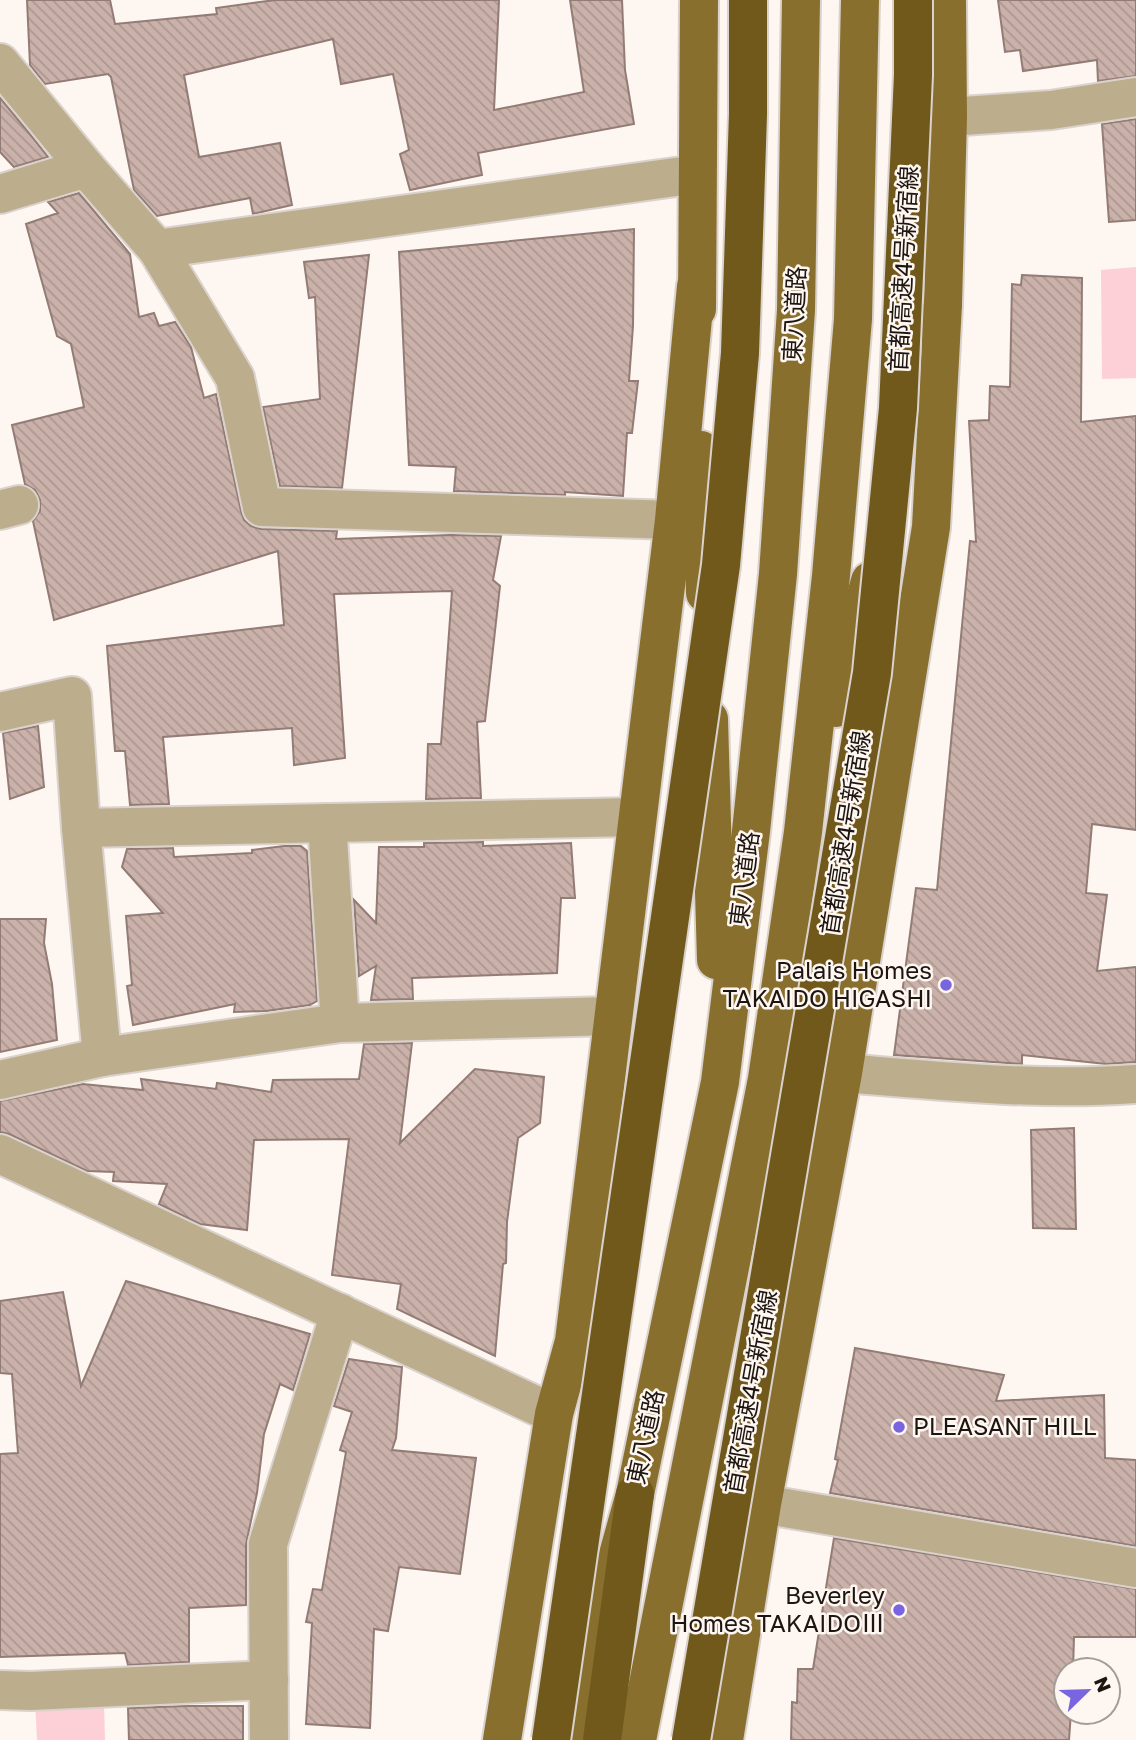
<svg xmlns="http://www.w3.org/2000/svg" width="1136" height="1740" viewBox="0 0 1136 1740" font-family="'Golos Text','Noto Sans JP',sans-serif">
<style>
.green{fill:#fdd0d8}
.building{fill:url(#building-back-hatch);stroke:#937c76;stroke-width:2}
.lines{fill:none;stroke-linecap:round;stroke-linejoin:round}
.minor-casing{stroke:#dad2cc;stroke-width:42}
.major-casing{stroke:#dad2cc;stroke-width:42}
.highway-casing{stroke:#dad2cc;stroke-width:42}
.minor{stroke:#bcad8d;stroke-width:38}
.major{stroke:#896f2e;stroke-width:38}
.highway{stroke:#71591c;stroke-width:38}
.highway-bridge-casing{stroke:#dad2cc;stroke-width:42;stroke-linecap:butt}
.highway-bridge{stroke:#71591c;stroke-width:38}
.poi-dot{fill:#7a65e0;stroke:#fef6f0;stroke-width:2.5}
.labels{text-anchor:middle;stroke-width:5;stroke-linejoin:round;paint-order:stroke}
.street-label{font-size:24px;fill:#1c1510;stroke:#fef6f0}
.poi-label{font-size:24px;fill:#1c1510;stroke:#fef6f0;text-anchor:end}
</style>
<defs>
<pattern id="building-back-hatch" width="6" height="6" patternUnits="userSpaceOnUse" patternTransform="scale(1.75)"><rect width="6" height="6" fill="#cab1aa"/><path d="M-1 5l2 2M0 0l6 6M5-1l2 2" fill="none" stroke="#ad9791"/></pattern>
</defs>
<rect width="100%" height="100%" fill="#fef6f0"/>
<g class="green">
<path d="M 1136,267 L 1136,378 L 1102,379 L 1101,270 Z"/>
<path d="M 35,1701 L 104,1706 L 105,1740 L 37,1740 Z"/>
</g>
<g class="building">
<path d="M 27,0 L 110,0 L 115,24 L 217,14 L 216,8 L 275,0 L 499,0 L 494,110 L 584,92 L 570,0 L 622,0 L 625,70 L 634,124 L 478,153 L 482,175 L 410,190 L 400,154 L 409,150 L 393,74 L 341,84 L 333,39 L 184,75 L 199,157 L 280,143 L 292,205 L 253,214 L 250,198 L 157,216 L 134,190 L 111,77 L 108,74 L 45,84 L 30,65 Z"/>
<path d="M 998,0 L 1136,0 L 1136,76 L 1098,81 L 1097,60 L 1023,71 L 1020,50 L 1005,52 Z"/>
<path d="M 0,98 L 25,128 L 48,157 L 14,167 L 0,152 Z"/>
<path d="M 1136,119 L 1136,220 L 1109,222 L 1102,124 Z"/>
<path d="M 79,193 L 130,254 L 139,317 L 154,313 L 159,326 L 175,322 L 191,347 L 204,398 L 216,394 L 241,511 L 244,520 L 251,526 L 261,529 L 337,531 L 336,539 L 450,535 L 501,536 L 493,580 L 500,586 L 485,721 L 477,722 L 481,798 L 426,799 L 428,744 L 441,744 L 452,591 L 334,594 L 345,758 L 294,765 L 292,728 L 163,737 L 169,804 L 130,805 L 125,751 L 115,751 L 107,646 L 284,625 L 278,551 L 54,620 L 33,521 L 40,511 L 40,500 L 35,490 L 25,484 L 12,425 L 84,407 L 71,344 L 57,336 L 26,224 L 58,213 L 48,202 Z"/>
<path d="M 634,229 L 633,326 L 629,381 L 638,381 L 632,433 L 627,433 L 623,496 L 565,492 L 565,495 L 454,491 L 456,467 L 409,465 L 399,252 Z"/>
<path d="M 369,255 L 342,488 L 280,486 L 263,407 L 320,399 L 315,297 L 309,298 L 304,262 Z"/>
<path d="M 1022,275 L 1082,278 L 1081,422 L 1136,416 L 1136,830 L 1092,824 L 1086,893 L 1107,895 L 1097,971 L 1136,967 L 1136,1062 L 1106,1064 L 1022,1055 L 1022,1064 L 894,1055 L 916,888 L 937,890 L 970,541 L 976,542 L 969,421 L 989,420 L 990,386 L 1010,387 L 1012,284 L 1021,285 Z"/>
<path d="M 38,726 L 44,787 L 10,799 L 3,733 Z"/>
<path d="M 483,842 L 483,846 L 571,843 L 575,898 L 561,898 L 557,973 L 412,978 L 413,999 L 371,1000 L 376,966 L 359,976 L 354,900 L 376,923 L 379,847 L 424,847 L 424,843 Z"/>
<path d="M 284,846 L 301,846 L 307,851 L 317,1001 L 310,1005 L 266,1011 L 234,1012 L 235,1004 L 133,1025 L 127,986 L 132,985 L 126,916 L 163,913 L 122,867 L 127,849 L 173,848 L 174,857 L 252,853 L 252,850 Z"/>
<path d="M 0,919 L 46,919 L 44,943 L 52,984 L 57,1040 L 0,1052 Z"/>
<path d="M 412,1043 L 400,1143 L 475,1069 L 544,1077 L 540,1123 L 518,1138 L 507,1222 L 506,1263 L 503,1264 L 495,1356 L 397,1309 L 401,1284 L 332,1275 L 349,1139 L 254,1140 L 247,1230 L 200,1224 L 159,1204 L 167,1184 L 113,1181 L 114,1172 L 87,1171 L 9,1134 L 0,1132 L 0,1101 L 83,1084 L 143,1090 L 141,1079 L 216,1089 L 217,1083 L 271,1092 L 273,1080 L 359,1079 L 364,1044 Z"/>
<path d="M 1074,1128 L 1076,1229 L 1033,1228 L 1031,1130 Z"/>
<path d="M 126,1281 L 310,1334 L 293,1390 L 280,1384 L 264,1434 L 257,1493 L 246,1544 L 246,1605 L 189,1608 L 189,1662 L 128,1665 L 125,1653 L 0,1657 L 0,1454 L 18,1453 L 12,1374 L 0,1373 L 0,1301 L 63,1292 L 81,1386 Z"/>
<path d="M 855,1348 L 1004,1375 L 996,1401 L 1104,1395 L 1105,1458 L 1136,1460 L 1136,1546 L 830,1493 L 838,1460 L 835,1459 Z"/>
<path d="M 349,1359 L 402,1367 L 396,1438 L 392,1450 L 476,1458 L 460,1574 L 399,1567 L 388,1631 L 374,1629 L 370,1728 L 306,1724 L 312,1623 L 306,1622 L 313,1589 L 322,1590 L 346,1452 L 340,1450 L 352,1412 L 334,1406 Z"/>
<path d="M 834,1538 L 1136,1589 L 1136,1637 L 1074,1637 L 1073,1670 L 1066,1670 L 1066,1712 L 1071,1712 L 1069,1740 L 791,1740 L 792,1702 L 797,1703 L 798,1669 L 813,1669 Z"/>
<path d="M 188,1706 L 243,1706 L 243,1740 L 129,1740 L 128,1708 Z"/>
</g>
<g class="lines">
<defs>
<g id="minor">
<path d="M 0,63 L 86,168 L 157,249 L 697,174"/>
<path d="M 948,117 L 1051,110 L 1136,97"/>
<path d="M 0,194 L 86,168"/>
<path d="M 157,249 L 235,378 L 262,507 L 674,520"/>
<path d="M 0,510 L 19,505"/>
<path d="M 0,712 L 72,696 L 81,828 L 102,1057"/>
<path d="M 327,823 L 340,1023"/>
<path d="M 81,828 L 637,817"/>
<path d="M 843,1073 C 941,1081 1038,1091 1136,1084"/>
<path d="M 0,1080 L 102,1057 L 340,1023 L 612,1016"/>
<path d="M 0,1154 L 554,1414"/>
<path d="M 762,1504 L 1136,1568"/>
<path d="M 0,1690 L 31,1691 L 269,1680"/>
<path d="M 269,1740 L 268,1544 L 340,1313"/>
</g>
<g id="major">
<path d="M 697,309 L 699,0"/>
<path d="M 936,329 L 943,304 L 948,117 L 947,0"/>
<path d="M 701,450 L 705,593"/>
<path d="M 836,708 L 870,581"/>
<path d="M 709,719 L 716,960"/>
<path d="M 502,1740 L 554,1414 L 574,1341 L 674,520 L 696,286"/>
<path d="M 566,1740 L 635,1494 L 720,1082 L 751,831 L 778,574 L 796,310 L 801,0"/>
<path d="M 637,1740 L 767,1079 L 803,832 L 831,576 L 853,319 L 860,0"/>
<path d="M 724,1740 L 762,1504 L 843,1073 L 931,527 L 943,304"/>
</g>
<path id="highway" d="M 602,1740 L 635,1494"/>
</defs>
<use href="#minor" class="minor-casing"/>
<use href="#major" class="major-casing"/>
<use href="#highway" class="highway-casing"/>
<use href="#minor" class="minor"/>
<use href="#major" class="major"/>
<use href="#highway" class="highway"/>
<defs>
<g id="highway-bridge">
<path d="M 551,1740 L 721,565 L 740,353 L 748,114 L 748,0"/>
<path d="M 691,1740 L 872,673 L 898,408 L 913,75 L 913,0"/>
</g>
</defs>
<use href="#highway-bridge" class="highway-bridge-casing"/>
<use href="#highway-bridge" class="highway-bridge"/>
</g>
<g class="poi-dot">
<circle cx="946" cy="985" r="7"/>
<circle cx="899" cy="1427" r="7"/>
<circle cx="899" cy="1610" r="7"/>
</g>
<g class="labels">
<g class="street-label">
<text transform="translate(904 269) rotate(-87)" y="8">首都高速4号新宿線</text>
<text transform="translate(795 314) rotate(-87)" y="8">東八道路</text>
<text transform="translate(846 833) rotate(-81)" y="8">首都高速4号新宿線</text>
<text transform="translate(745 879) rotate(-83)" y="8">東八道路</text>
<text transform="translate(751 1392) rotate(-80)" y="8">首都高速4号新宿線</text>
<text transform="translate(646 1437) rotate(-78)" y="8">東八道路</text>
</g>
<g class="poi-label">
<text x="932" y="979">Palais Homes<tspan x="932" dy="28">TAKAIDO HIGASHI</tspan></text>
<text x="913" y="1435" text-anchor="start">PLEASANT HILL</text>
<text x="885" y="1604">Beverley<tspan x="885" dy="28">Homes TAKAIDOⅢ</tspan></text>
</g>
</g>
<g transform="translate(1087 1691) rotate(67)"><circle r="33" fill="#fef6f0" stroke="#a49c96" stroke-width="2"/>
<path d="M0-5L12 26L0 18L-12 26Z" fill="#7a65e0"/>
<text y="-10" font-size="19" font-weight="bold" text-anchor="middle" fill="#1c1510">N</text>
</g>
</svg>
